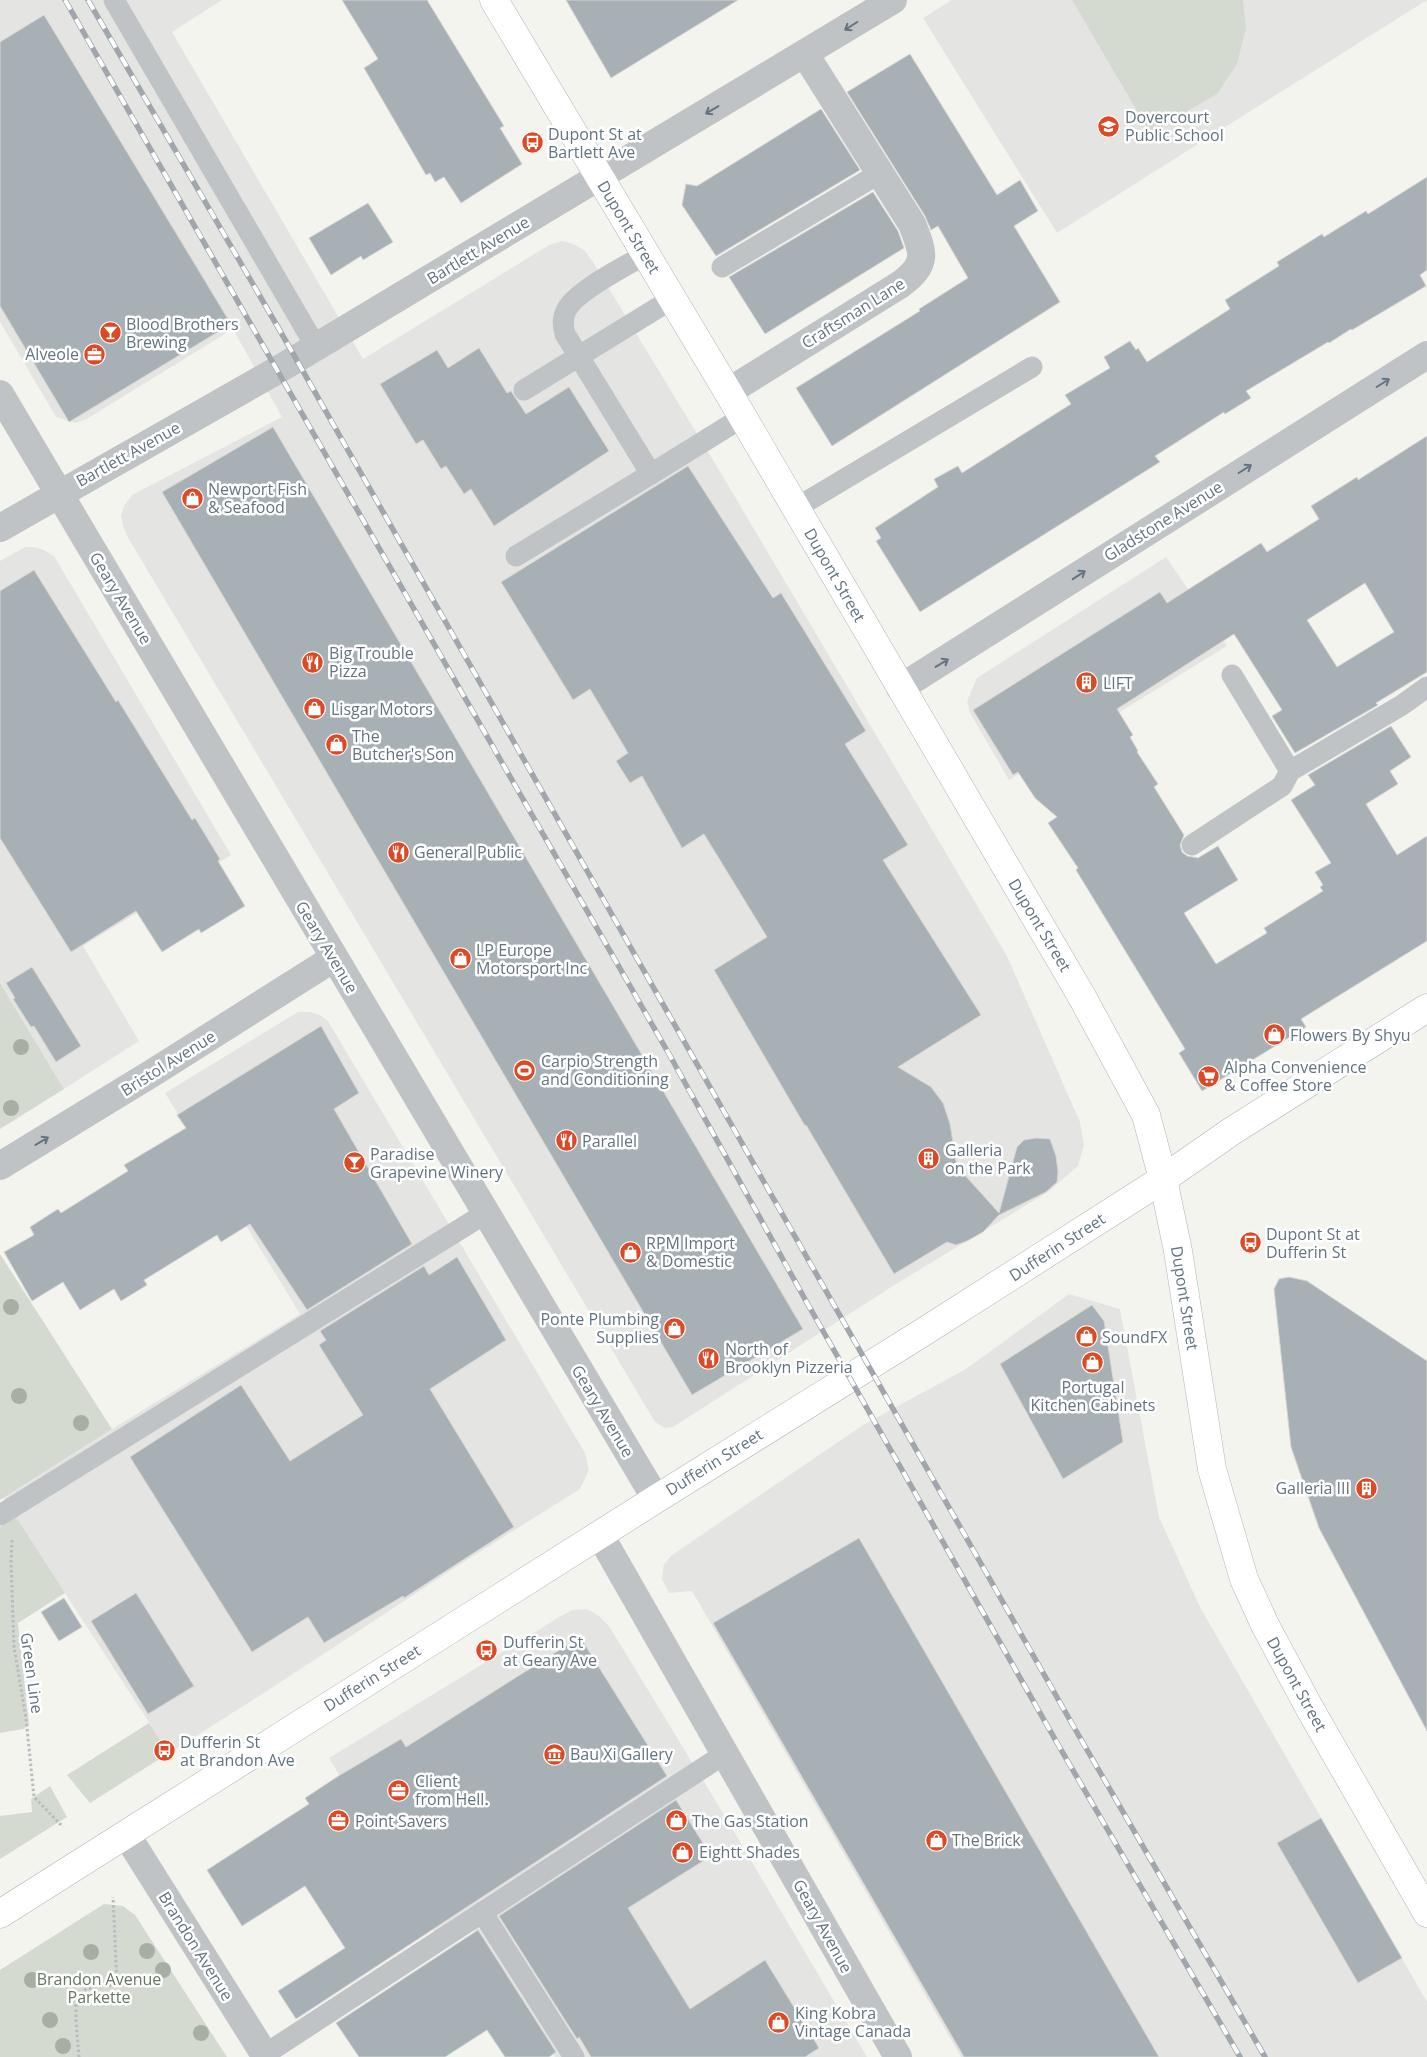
<svg xmlns="http://www.w3.org/2000/svg" width="1427" height="2057" viewBox="0 0 1427 2057" font-family="'Open Sans',sans-serif">
<style>
.built{fill:#e4e5e3}
.green{fill:#d5dad1}
.building{fill:#a7b0b4;stroke:#d5d5d2;fill-rule:evenodd}
.lines{fill:none;stroke-linecap:round;stroke-linejoin:round}
.secondary-casing{stroke:#afb5b9;stroke-width:29}
.path{stroke:#b9bbbd;stroke-width:3;stroke-dasharray:2.5 2.5;stroke-linecap:butt}
.service{stroke:#bfc3c6;stroke-width:21}
.minor{stroke:#bfc3c6;stroke-width:28}
.secondary{stroke:#fff;stroke-width:28}
.rail-casing{stroke:#a0a6ab;stroke-width:5.5}
.rail{stroke:#fff;stroke-width:4;stroke-dasharray:11;stroke-linecap:butt}
.tree{fill:#a6afa1}
.oneway{stroke:#637480}
.labels{text-anchor:middle;stroke-width:5;stroke-linejoin:round;paint-order:stroke}
.poi-label{font-size:16px;fill:#637480;stroke:#fff;text-anchor:start}
.street-label{font-size:16px;fill:#637480;stroke:#fff}
.park-label{font-size:16px;fill:#677762;stroke:#fff}
</style>
<rect width="100%" height="100%" fill="#f4f4ef"/>
<g class="built">
<path d="M 0,0 L 222,0 L 172,32 L 363,359 L 549,245 L 562,241 L 574,244 L 585,251 L 593,262 L 722,475 L 1007,956 L 1080,1122 L 1084,1145 L 1078,1166 L 1048,1192 L 896,1284 L 673,1427 L 665,1428 L 655,1422 L 127,536 L 123,526 L 121,516 L 124,506 L 132,495 L 282,417 L 233,329 L 85,420 L 75,423 L 56,417 L 0,322 Z"/>
<path d="M 952,0 L 1427,0 L 1057,233 L 923,18 Z"/>
<path d="M 25,547 L 34,547 L 44,550 L 54,556 L 231,855 L 83,946 L 139,1041 L 64,1089 L 0,983 L 0,561 Z"/>
<path d="M 1166,557 L 1227,646 L 1009,780 L 970,713 L 967,701 L 977,678 Z"/>
<path d="M 298,1012 L 310,1012 L 320,1015 L 328,1021 L 585,1453 L 589,1470 L 580,1489 L 456,1567 L 267,1691 L 169,1753 L 3,1498 L 112,1429 L 300,1314 L 165,1093 Z"/>
<path d="M 1069,1294 L 1120,1309 L 1159,1517 L 1200,1607 L 1427,2002 L 1427,2057 L 961,2057 L 692,1591 L 669,1593 L 662,1579 L 663,1569 L 664,1564 L 672,1555 L 863,1425 L 966,1369 Z"/>
<path d="M 587,1609 L 599,1616 L 609,1626 L 723,1813 L 867,2057 L 555,2057 L 474,1930 L 443,1948 L 329,1758 L 561,1616 L 573,1610 Z"/>
</g>
<g class="green">
<path d="M 1072,0 L 1243,0 L 1246,28 L 1237,64 L 1217,94 L 1150,133 Z"/>
<path d="M 0,983 L 64,1089 L 0,1129 Z"/>
<path d="M 0,1254 L 112,1429 L 0,1500 Z"/>
<path d="M 16,1517 L 65,1593 L 18,1623 L 29,1725 L 23,1729 L 0,1733 L 0,1527 Z"/>
<path d="M 149,1723 L 169,1753 L 90,1803 L 67,1775 Z"/>
<path d="M 50,1786 L 67,1817 L 0,1859 L 0,1816 L 32,1812 L 31,1799 Z"/>
<path d="M 104,1904 L 123,1906 L 135,1915 L 227,2057 L 0,2057 L 0,1970 Z"/>
</g>
<g class="building">
<path d="M 342,0 L 427,0 L 504,126 L 500,128 L 522,164 L 461,203 L 444,177 L 435,182 L 430,173 L 426,175 L 364,68 L 378,59 Z"/>
<path d="M 566,0 L 738,0 L 611,78 Z"/>
<path d="M 44,15 L 231,324 L 69,422 L 0,306 L 0,42 Z"/>
<path d="M 910,54 L 997,195 L 1020,180 L 1038,211 L 1014,226 L 1060,302 L 832,446 L 796,388 L 920,311 L 919,309 L 968,278 L 938,226 L 931,230 L 925,216 L 847,92 Z"/>
<path d="M 821,109 L 860,170 L 716,256 L 682,205 L 686,184 L 697,186 Z"/>
<path d="M 1427,177 L 1427,270 L 1420,275 L 1426,286 L 1352,330 L 1351,329 L 1329,343 L 1328,342 L 1246,391 L 1251,398 L 1225,414 L 1224,412 L 1155,456 L 1160,462 L 920,612 L 876,541 L 881,538 L 875,528 L 938,487 L 934,479 L 958,466 L 962,473 L 1071,404 L 1065,395 L 1110,368 L 1104,357 L 1130,341 L 1136,350 L 1138,348 L 1147,362 L 1230,309 L 1225,300 L 1279,266 L 1277,262 L 1322,234 L 1324,237 L 1366,211 L 1368,214 Z"/>
<path d="M 873,192 L 898,231 L 904,248 L 765,334 L 729,277 Z"/>
<path d="M 368,203 L 393,242 L 363,260 L 361,256 L 331,275 L 309,238 Z"/>
<path d="M 479,348 L 507,393 L 511,391 L 526,414 L 569,387 L 609,451 L 494,526 L 471,489 L 464,494 L 446,466 L 441,469 L 423,440 L 416,444 L 380,384 L 437,350 L 448,368 Z"/>
<path d="M 273,427 L 803,1329 L 692,1395 L 162,492 Z"/>
<path d="M 1427,436 L 1427,672 L 1376,703 L 1378,705 L 1295,753 L 1272,716 L 1282,710 L 1234,634 L 1117,709 L 1133,735 L 1130,737 L 1138,751 L 1137,752 L 1158,784 L 1154,787 L 1184,835 L 1180,845 L 1182,852 L 1187,856 L 1198,858 L 1218,846 L 1238,880 L 1184,913 L 1216,964 L 1267,933 L 1264,928 L 1323,891 L 1320,887 L 1323,885 L 1315,872 L 1331,863 L 1291,800 L 1315,785 L 1308,775 L 1391,726 L 1411,757 L 1390,771 L 1398,784 L 1366,804 L 1397,855 L 1427,836 L 1427,941 L 1301,1019 L 1306,1027 L 1202,1091 L 1179,1053 L 1185,1049 L 1076,870 L 1078,868 L 1048,823 L 1057,817 L 1035,798 L 1018,772 L 1013,775 L 973,710 L 1160,592 L 1167,603 L 1261,543 L 1267,552 L 1319,519 L 1311,506 L 1357,477 L 1358,480 ZM 1365,583 L 1394,632 L 1337,667 L 1307,620 Z"/>
<path d="M 688,466 L 773,598 L 781,593 L 866,731 L 845,744 L 908,845 L 883,860 L 981,1015 L 898,1067 L 931,1087 L 943,1103 L 950,1124 L 956,1161 L 962,1172 L 999,1213 L 1017,1147 L 1024,1140 L 1036,1138 L 1050,1139 L 1056,1156 L 1058,1172 L 1057,1182 L 1046,1192 L 999,1215 L 983,1232 L 967,1241 L 956,1245 L 947,1242 L 894,1274 L 806,1125 L 805,1126 L 714,970 L 767,937 L 704,834 L 682,848 L 642,776 L 630,783 L 616,761 L 628,753 L 590,689 L 573,700 L 501,582 Z"/>
<path d="M 34,570 L 116,702 L 118,700 L 192,820 L 195,818 L 220,859 L 218,861 L 245,906 L 201,933 L 199,929 L 162,952 L 136,911 L 71,952 L 0,838 L 0,591 Z"/>
<path d="M 32,967 L 81,1046 L 56,1062 L 34,1026 L 31,1027 L 13,999 L 15,998 L 6,983 Z"/>
<path d="M 321,1026 L 359,1093 L 334,1109 L 412,1244 L 307,1310 L 250,1224 L 221,1242 L 217,1235 L 144,1280 L 147,1285 L 121,1301 L 114,1289 L 80,1310 L 63,1282 L 32,1301 L 4,1252 L 34,1235 L 30,1227 L 58,1209 L 61,1213 L 128,1171 L 124,1165 L 186,1128 L 177,1115 Z"/>
<path d="M 457,1257 L 506,1340 L 430,1389 L 514,1527 L 404,1598 L 403,1596 L 324,1643 L 308,1617 L 252,1652 L 130,1457 L 241,1385 L 290,1461 L 363,1415 L 319,1345 L 326,1340 L 320,1331 L 424,1266 L 429,1275 Z"/>
<path d="M 1289,1277 L 1307,1281 L 1427,1361 L 1427,1731 L 1319,1528 L 1291,1447 L 1274,1289 L 1279,1279 Z"/>
<path d="M 1092,1305 L 1104,1321 L 1123,1442 L 1063,1479 L 1000,1364 Z"/>
<path d="M 859,1538 L 1159,2057 L 964,2057 L 713,1623 Z"/>
<path d="M 136,1593 L 194,1686 L 148,1714 L 91,1621 Z"/>
<path d="M 64,1598 L 82,1627 L 59,1641 L 41,1612 Z"/>
<path d="M 580,1637 L 667,1776 L 296,2019 L 278,1991 L 345,1948 L 305,1886 L 242,1926 L 207,1870 L 309,1804 L 305,1798 L 340,1775 L 401,1739 L 406,1747 Z"/>
<path d="M 676,1800 L 711,1856 L 628,1908 L 690,2009 L 765,1960 L 819,2048 L 805,2057 L 591,2057 L 579,2037 L 577,2039 L 499,1916 Z"/>
<path d="M 1321,1818 L 1402,1958 L 1358,1983 L 1277,1843 Z"/>
<path d="M 478,1930 L 556,2052 L 549,2057 L 505,2057 L 487,2030 L 445,2057 L 359,2057 L 336,2023 Z"/>
</g>
<g class="lines">
<defs>
<g id="secondary">
<path d="M 494,0 L 728,392 L 1081,995 L 1146,1115 L 1163,1179 L 1178,1251 L 1212,1469 L 1244,1579 L 1265,1625 L 1310,1709 L 1427,1913"/>
<path d="M 0,1914 L 656,1499 L 925,1331 L 1163,1179 L 1232,1131 L 1427,1008"/>
</g>
</defs>
<use href="#secondary" class="secondary-casing"/>
<g class="path">
<path d="M 12,1540 L 11,1562 L 14,1647 L 26,1718 L 34,1797 L 63,1827"/>
<path d="M 79,2057 L 76,2021 L 76,2000 L 86,1989 L 117,1984 L 113,1897"/>
</g>
<g class="service">
<path d="M 114,0 L 316,347"/>
<path d="M 645,255 C 627,265 574,292 566,311 C 562,319 563,326 565,334 L 651,474 L 743,417"/>
<path d="M 722,267 L 880,173"/>
<path d="M 524,390 L 672,299"/>
<path d="M 796,508 L 1032,367"/>
<path d="M 516,556 L 651,474"/>
<path d="M 1232,675 L 1290,771 L 1402,705 L 1427,687"/>
<path d="M 1192,845 L 1282,786 L 1290,771"/>
<path d="M 0,1515 L 486,1213"/>
<path d="M 482,1912 L 574,2057"/>
<path d="M 264,2055 L 726,1753"/>
</g>
<g class="minor">
<path d="M 728,392 L 901,284 C 928,263 924,254 912,224 L 805,54"/>
<path d="M 0,394 L 656,1499"/>
<path d="M 0,528 L 276,371 L 893,0"/>
<path d="M 900,688 L 1427,355"/>
<path d="M 0,1166 L 154,1072 L 334,958"/>
<path d="M 600,1535 L 898,2057"/>
<path d="M 126,1834 L 266,2057"/>
</g>
<use href="#secondary" class="secondary"/>
<defs>
<g id="rail">
<path d="M 65,0 L 669,1054 L 806,1301 L 1060,1748 L 1240,2057"/>
<path d="M 88,0 L 279,329 L 1079,1736 L 1265,2057"/>
</g>
</defs>
<use href="#rail" class="rail-casing"/>
<use href="#rail" class="rail"/>
</g>
<g class="tree">
<circle cx="21" cy="1047" r="8"/>
<circle cx="11" cy="1108" r="8"/>
<circle cx="11" cy="1307" r="8"/>
<circle cx="19" cy="1396" r="8"/>
<circle cx="81" cy="1423" r="8"/>
<circle cx="147" cy="1951" r="8"/>
<circle cx="91" cy="1952" r="8"/>
<circle cx="163" cy="1970" r="8"/>
<circle cx="32" cy="1980" r="8"/>
<circle cx="50" cy="2020" r="8"/>
<circle cx="201" cy="2033" r="8"/>
<circle cx="63" cy="2046" r="8"/>
</g>
<defs><path id="oneway-shaft" d="M-6 0H5M1.5-3L5.5 0L1.5 3" fill="none" stroke-width="1.6" stroke-linecap="round" stroke-linejoin="round" transform="scale(1.25)"/></defs>
<g class="oneway">
<use href="#oneway-shaft" transform="translate(851 26) rotate(148)"/>
<use href="#oneway-shaft" transform="translate(712 110) rotate(149)"/>
<use href="#oneway-shaft" transform="translate(1383 383) rotate(-32)"/>
<use href="#oneway-shaft" transform="translate(1245 469) rotate(-32)"/>
<use href="#oneway-shaft" transform="translate(1079 575) rotate(-33)"/>
<use href="#oneway-shaft" transform="translate(942 663) rotate(-31)"/>
<use href="#oneway-shaft" transform="translate(42 1141) rotate(-31)"/>
</g>
<defs>
<symbol id="school-disc" viewBox="-11 -11 22 22"><circle r="9.5" fill="#de4925" stroke="#fff"/><path d="M0-5L7-2L0 1L-7-2ZM-4 1L0 2.5L4 1V4Q0 6-4 4Z" fill="#fff"/></symbol>
<symbol id="bus-disc" viewBox="-11 -11 22 22"><circle r="9.5" fill="#de4925" stroke="#fff"/><path d="M-5-6H5V4H4V6H2V4H-2V6H-4V4H-5ZM-3.5-4V0h7V-4ZM-3.5 1.2v1.5H-2V1.2ZM2 1.2v1.5H3.5V1.2Z" fill="#fff"/></symbol>
<symbol id="bar-disc" viewBox="-11 -11 22 22"><circle r="9.5" fill="#de4925" stroke="#fff"/><path d="M-6-5H6L.8 .8V4.5H3.5V6h-7V4.5H-.8V.8Z" fill="#fff"/></symbol>
<symbol id="office-disc" viewBox="-11 -11 22 22"><circle r="9.5" fill="#de4925" stroke="#fff"/><path d="M-6-3h4V-5.5h4V-3h4V5H-6ZM-1-4.5V-3h2v-1.5ZM-6 0V1H6V0Z" fill="#fff"/></symbol>
<symbol id="shop-disc" viewBox="-11 -11 22 22"><circle r="9.5" fill="#de4925" stroke="#fff"/><path d="M-5-2.5h2.3a2.7 3.5 0 0 1 5.4 0H5L5.5 6h-11ZM-1.5-2.5h3a1.5 2.3 0 0 0-3 0Z" fill="#fff"/></symbol>
<symbol id="restaurant-disc" viewBox="-11 -11 22 22"><circle r="9.5" fill="#de4925" stroke="#fff"/><path d="M-5-6h1v4h1v-4h1v4h1v-4h1v5L-1.5 .5V6h-2V.5L-5-1ZM5-6V6H3V1.5H1.5Q1.5-4 5-6Z" fill="#fff"/></symbol>
<symbol id="building-disc" viewBox="-11 -11 22 22"><circle r="9.5" fill="#de4925" stroke="#fff"/><path d="M-4-6H4V6H1V3H-1V6H-4ZM-2.5-4.3h1.7v1.8h-1.7ZM.8-4.3h1.7v1.8H.8ZM-2.5-1h1.7V.8h-1.7ZM.8-1h1.7V.8H.8Z" fill="#fff"/></symbol>
<symbol id="stadium-disc" viewBox="-11 -11 22 22"><circle r="9.5" fill="#de4925" stroke="#fff"/><path d="M0-5a6.5 5 0 1 0 0 10a6.5 5 0 1 0 0-10ZM-3.5-1.8h7v3.6h-7Z" fill="#fff"/></symbol>
<symbol id="supermarket-disc" viewBox="-11 -11 22 22"><circle r="9.5" fill="#de4925" stroke="#fff"/><path d="M-6-5.5h2.5l.6 2H6L4.5 2H-2.5L-4.4-4H-6ZM-1.5 3.2a1.3 1.3 0 1 0 .1 0ZM3 3.2a1.3 1.3 0 1 0 .1 0Z" fill="#fff"/></symbol>
<symbol id="museum-disc" viewBox="-11 -11 22 22"><circle r="9.5" fill="#de4925" stroke="#fff"/><path d="M0-6L6-3V-2H-6V-3ZM-5-1h2V3h-2ZM-1-1h2V3h-2ZM3-1h2V3H3ZM-6 4H6V6H-6Z" fill="#fff"/></symbol>
</defs>
<g fill-rule="evenodd">
<use href="#school-disc" x="1096" y="114" width="25" height="25"/>
<use href="#bus-disc" x="520" y="130" width="25" height="25"/>
<use href="#bar-disc" x="98" y="320" width="25" height="25"/>
<use href="#office-disc" x="82" y="342" width="25" height="25"/>
<use href="#shop-disc" x="180" y="486" width="25" height="25"/>
<use href="#restaurant-disc" x="300" y="650" width="25" height="25"/>
<use href="#building-disc" x="1074" y="670" width="25" height="25"/>
<use href="#shop-disc" x="302" y="696" width="25" height="25"/>
<use href="#shop-disc" x="324" y="732" width="25" height="25"/>
<use href="#restaurant-disc" x="386" y="840" width="25" height="25"/>
<use href="#shop-disc" x="448" y="946" width="25" height="25"/>
<use href="#shop-disc" x="1262" y="1022" width="25" height="25"/>
<use href="#stadium-disc" x="512" y="1058" width="25" height="25"/>
<use href="#supermarket-disc" x="1196" y="1064" width="25" height="25"/>
<use href="#restaurant-disc" x="554" y="1128" width="25" height="25"/>
<use href="#building-disc" x="916" y="1146" width="25" height="25"/>
<use href="#bar-disc" x="342" y="1150" width="25" height="25"/>
<use href="#bus-disc" x="1238" y="1230" width="25" height="25"/>
<use href="#shop-disc" x="618" y="1240" width="25" height="25"/>
<use href="#shop-disc" x="662" y="1316" width="25" height="25"/>
<use href="#shop-disc" x="1074" y="1324" width="25" height="25"/>
<use href="#restaurant-disc" x="696" y="1346" width="25" height="25"/>
<use href="#shop-disc" x="1080" y="1350" width="25" height="25"/>
<use href="#building-disc" x="1354" y="1476" width="25" height="25"/>
<use href="#bus-disc" x="474" y="1638" width="25" height="25"/>
<use href="#bus-disc" x="152" y="1738" width="25" height="25"/>
<use href="#museum-disc" x="542" y="1742" width="25" height="25"/>
<use href="#office-disc" x="386" y="1778" width="25" height="25"/>
<use href="#office-disc" x="326" y="1808" width="25" height="25"/>
<use href="#shop-disc" x="664" y="1808" width="25" height="25"/>
<use href="#shop-disc" x="924" y="1828" width="25" height="25"/>
<use href="#shop-disc" x="670" y="1840" width="25" height="25"/>
<use href="#shop-disc" x="766" y="2010" width="25" height="25"/>
</g>
<g class="labels">
<g class="poi-label">
<text x="1125" y="123">Dovercourt<tspan x="1125" dy="18">Public School</tspan></text>
<text x="548" y="140">Dupont St at<tspan x="548" dy="18">Bartlett Ave</tspan></text>
<text x="126" y="330">Blood Brothers<tspan x="126" dy="18">Brewing</tspan></text>
<text x="79" y="360" text-anchor="end">Alveole</text>
<text x="208" y="495">Newport Fish<tspan x="208" dy="18">&amp; Seafood</tspan></text>
<text x="329" y="659">Big Trouble<tspan x="329" dy="18">Pizza</tspan></text>
<text x="1103" y="689">LIFT</text>
<text x="331" y="715">Lisgar Motors</text>
<text x="352" y="742">The<tspan x="352" dy="18">Butcher's Son</tspan></text>
<text x="414" y="858">General Public</text>
<text x="476" y="956">LP Europe<tspan x="476" dy="18">Motorsport Inc</tspan></text>
<text x="1290" y="1041">Flowers By Shyu</text>
<text x="541" y="1067">Carpio Strength<tspan x="541" dy="18">and Conditioning</tspan></text>
<text x="1224" y="1073">Alpha Convenience<tspan x="1224" dy="18">&amp; Coffee Store</tspan></text>
<text x="582" y="1147">Parallel</text>
<text x="945" y="1156">Galleria<tspan x="945" dy="18">on the Park</tspan></text>
<text x="370" y="1160">Paradise<tspan x="370" dy="18">Grapevine Winery</tspan></text>
<text x="1266" y="1240">Dupont St at<tspan x="1266" dy="18">Dufferin St</tspan></text>
<text x="646" y="1249">RPM Import<tspan x="646" dy="18">&amp; Domestic</tspan></text>
<text x="659" y="1325" text-anchor="end">Ponte Plumbing<tspan x="659" dy="18">Supplies</tspan></text>
<text x="1102" y="1343">SoundFX</text>
<text x="725" y="1355">North of<tspan x="725" dy="18">Brooklyn Pizzeria</tspan></text>
<text x="1093" y="1393" text-anchor="middle">Portugal<tspan x="1093" dy="18">Kitchen Cabinets</tspan></text>
<text x="1350" y="1494" text-anchor="end">Galleria III</text>
<text x="503" y="1648">Dufferin St<tspan x="503" dy="18">at Geary Ave</tspan></text>
<text x="180" y="1748">Dufferin St<tspan x="180" dy="18">at Brandon Ave</tspan></text>
<text x="570" y="1760">Bau Xi Gallery</text>
<text x="415" y="1787">Client<tspan x="415" dy="18">from Hell.</tspan></text>
<text x="355" y="1827">Point Savers</text>
<text x="692" y="1827">The Gas Station</text>
<text x="952" y="1846">The Brick</text>
<text x="699" y="1858">Eightt Shades</text>
<text x="795" y="2019">King Kobra<tspan x="795" dy="18">Vintage Canada</tspan></text>
</g>
<g class="street-label">
<text transform="translate(629 227) rotate(59)" y="6">Dupont Street</text>
<text transform="translate(478 250) rotate(-31)" y="6">Bartlett Avenue</text>
<text transform="translate(853 313) rotate(-32)" y="6">Craftsman Lane</text>
<text transform="translate(128 454) rotate(-29)" y="6">Bartlett Avenue</text>
<text transform="translate(1163 521) rotate(-32)" y="6">Gladstone Avenue</text>
<text transform="translate(835 575) rotate(60)" y="6">Dupont Street</text>
<text transform="translate(121 598) rotate(59)" y="6">Geary Avenue</text>
<text transform="translate(1040 925) rotate(59)" y="6">Dupont Street</text>
<text transform="translate(327 947) rotate(59)" y="6">Geary Avenue</text>
<text transform="translate(168 1063) rotate(-32)" y="6">Bristol Avenue</text>
<text transform="translate(1057 1247) rotate(-33)" y="6">Dufferin Street</text>
<text transform="translate(1185 1298) rotate(81)" y="6">Dupont Street</text>
<text transform="translate(603 1411) rotate(59)" y="6">Geary Avenue</text>
<text transform="translate(714 1462) rotate(-32)" y="6">Dufferin Street</text>
<text transform="translate(32 1673) rotate(82)" y="6">Green Line</text>
<text transform="translate(372 1678) rotate(-32)" y="6">Dufferin Street</text>
<text transform="translate(1297 1684) rotate(61)" y="6">Dupont Street</text>
<text transform="translate(823 1926) rotate(61)" y="6">Geary Avenue</text>
<text transform="translate(196 1946) rotate(58)" y="6">Brandon Avenue</text>
</g>
<g class="park-label">
<text x="99" y="1985">Brandon Avenue<tspan x="99" dy="18">Parkette</tspan></text>
</g>
</g>
</svg>
